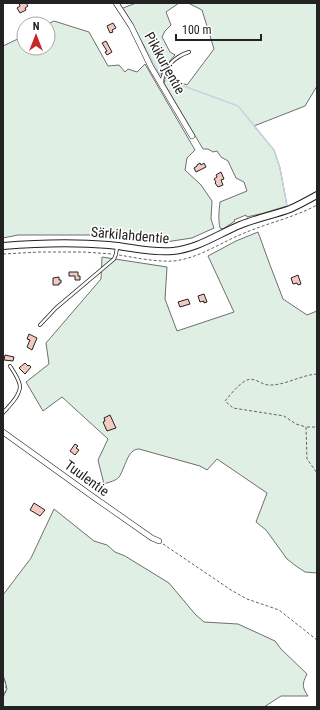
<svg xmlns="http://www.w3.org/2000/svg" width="320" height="710" viewBox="0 0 320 710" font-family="'Roboto Condensed',sans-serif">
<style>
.green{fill:#e0efe3;stroke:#6f6f6f}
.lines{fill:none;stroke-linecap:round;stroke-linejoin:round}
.stream{stroke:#c7d3dd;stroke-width:1.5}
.building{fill:#f3c9c0;stroke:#222}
.service-casing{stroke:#222;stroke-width:4}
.minor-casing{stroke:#222;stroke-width:6}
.tertiary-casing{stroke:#222;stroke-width:8}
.path{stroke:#646464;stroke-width:1;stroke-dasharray:3 2;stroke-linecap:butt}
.service{stroke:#fff;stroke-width:2.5}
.minor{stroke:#fff;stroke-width:5}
.tertiary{stroke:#fff;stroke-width:6}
.labels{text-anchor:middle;stroke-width:3;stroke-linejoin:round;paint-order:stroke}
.street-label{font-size:14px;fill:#222;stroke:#fff}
</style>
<rect width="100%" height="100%" fill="#fff"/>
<g class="green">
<path d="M 136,3 L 179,3 L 166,12 L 171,25 L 165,31 L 162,37 L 170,52 L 175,55 L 164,68 L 160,76 C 148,53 136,31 123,8 Z"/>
<path d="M 188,3 L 317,3 L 317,86 L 305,106 L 254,126 L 274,150 L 280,168 L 287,206 L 264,213 L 247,217 L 246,215 L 234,220 L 235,221 L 223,229 L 220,228 C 218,219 219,211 220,202 L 247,191 L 244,182 L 236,178 L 228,161 L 221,157 L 217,151 L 213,152 L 208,149 L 203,149 L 164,83 L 166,77 L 187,85 L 214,49 L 202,10 Z"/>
<path d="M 54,21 L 89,32 L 108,66 L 119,65 L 125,72 L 128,69 L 137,72 L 145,64 L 195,150 L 187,158 L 185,170 L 201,185 L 212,201 L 211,219 L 214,228 L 192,238 L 159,243 L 107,235 L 18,235 L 3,238 L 3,46 L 24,36 L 24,48 L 48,48 L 48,24 Z"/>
<path d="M 258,232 L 270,265 L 283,299 L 307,315 L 317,311 L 317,573 L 305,572 L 296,566 L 287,559 L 266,530 L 256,522 L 267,493 L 217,459 L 207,470 L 200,466 L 139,449 C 127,449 125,469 119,477 C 116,481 109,482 104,484 L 98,460 L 108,439 L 62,397 L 43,411 L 26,382 L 49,364 L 46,343 L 101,279 L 102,257 L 167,267 L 165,299 L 177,331 L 234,312 L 208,256 L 236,241 Z"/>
<path d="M 54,509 L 94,541 L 107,545 L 115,552 L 125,556 L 169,583 L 195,614 L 204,622 L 238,624 L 275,641 L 281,649 L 307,674 C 302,684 302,687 308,696 L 281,696 L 264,707 L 3,707 L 3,697 L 7,689 L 5,681 L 3,676 L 3,595 L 31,558 Z"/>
</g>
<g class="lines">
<g class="stream">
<path d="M 120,3 L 126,14"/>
<path d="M 145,49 L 162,78 L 238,106 L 274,150 L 280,168 L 287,206"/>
</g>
</g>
<g class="building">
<path d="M 19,3 L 26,3 L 28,6 L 25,8 L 26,10 L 20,13 L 17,8 L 20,6 Z"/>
<path d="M 113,23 L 116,28 L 112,30 L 113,32 L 110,33 L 107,26 Z"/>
<path d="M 106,41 L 112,52 L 107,55 L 105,52 L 107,51 L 102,43 Z"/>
<path d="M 200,163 L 201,165 L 204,163 L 206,167 L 196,172 L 194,168 L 197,166 L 197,165 Z"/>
<path d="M 221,172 L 224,179 L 221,180 L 223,185 L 218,187 L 215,183 L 216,182 L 214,179 L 217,177 L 216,175 Z"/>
<path d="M 69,272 L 78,272 L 78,276 L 80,276 L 80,280 L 75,280 L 75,276 L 69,276 Z"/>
<path d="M 298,275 L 301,284 L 298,285 L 297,283 L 293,284 L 291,278 Z"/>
<path d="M 59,277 L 59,280 L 61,280 L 61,283 L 59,283 L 59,285 L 53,285 L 53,278 Z"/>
<path d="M 204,294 L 207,302 L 204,303 L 204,301 L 200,302 L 198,296 Z"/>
<path d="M 188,299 L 190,304 L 180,307 L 178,302 Z"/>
<path d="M 29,334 L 37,338 L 32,350 L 27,347 L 30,340 L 27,339 Z"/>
<path d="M 5,355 L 14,357 L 13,361 L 4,360 Z"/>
<path d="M 25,363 L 28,366 L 29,365 L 31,367 L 25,374 L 19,368 Z"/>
<path d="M 110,415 L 116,428 L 107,431 L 103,422 L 105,421 L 104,418 Z"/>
<path d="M 75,444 L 78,446 L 76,448 L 79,450 L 75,455 L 70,451 Z"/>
<path d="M 34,503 L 45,510 L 40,516 L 30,510 Z"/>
</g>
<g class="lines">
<defs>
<g id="service">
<path d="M 162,83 C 162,68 176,56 189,52"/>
<path d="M 40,325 L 56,308 L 114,259 L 116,254 L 117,247"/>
<path d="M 3,413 C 9,406 20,396 20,386 C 19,379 14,372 10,366"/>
</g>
<g id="minor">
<path d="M 116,3 L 131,26 L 151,67 L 192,136"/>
<path d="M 3,432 L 92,496 L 152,538 L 159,541"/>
</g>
<path id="tertiary" d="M 3,246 C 38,243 74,242 109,245 C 131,247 151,253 173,251 C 197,249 218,234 240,225 C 257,218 274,215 290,209 C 299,205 308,200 317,195"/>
</defs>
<use href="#service" class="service-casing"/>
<use href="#minor" class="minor-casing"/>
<use href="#tertiary" class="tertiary-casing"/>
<g class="path">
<path d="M 3,254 L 40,252 L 83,252 L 112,254"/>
<path d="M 119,255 C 137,258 156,262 174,261 C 199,258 220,243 242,234 C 267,223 293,218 317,205"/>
<path d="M 317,374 C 301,375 284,386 268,385 C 260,384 254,376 245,381 C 237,386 231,394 225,401 L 233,408 L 284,416 L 296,424 L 306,427 L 307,459 L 317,473"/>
<path d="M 307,427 L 317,427"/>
<path d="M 163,544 L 231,590 L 247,599 L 279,610 L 317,640"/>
<path d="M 3,676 C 7,685 7,689 3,697"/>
</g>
<use href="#service" class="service"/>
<use href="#minor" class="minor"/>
<use href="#tertiary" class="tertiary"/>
</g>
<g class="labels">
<g class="street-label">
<text transform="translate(165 63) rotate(61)" y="5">Pikikurjentie</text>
<text transform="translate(130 235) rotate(5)" y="5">Särkilahdentie</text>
<text transform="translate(87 478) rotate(36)" y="5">Tuulentie</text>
</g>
</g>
<rect width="320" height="710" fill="none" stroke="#222222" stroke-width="8"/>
<g transform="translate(36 36)"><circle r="19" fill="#ffffff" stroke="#a7a7a7"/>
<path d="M0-3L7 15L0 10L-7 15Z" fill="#c62828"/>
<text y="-6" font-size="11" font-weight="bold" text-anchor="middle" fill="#222222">N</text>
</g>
<path d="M176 34v6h85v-6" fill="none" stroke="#222222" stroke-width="2"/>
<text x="182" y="34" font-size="12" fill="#222222" stroke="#ffffff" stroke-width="3" paint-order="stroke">100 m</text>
</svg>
